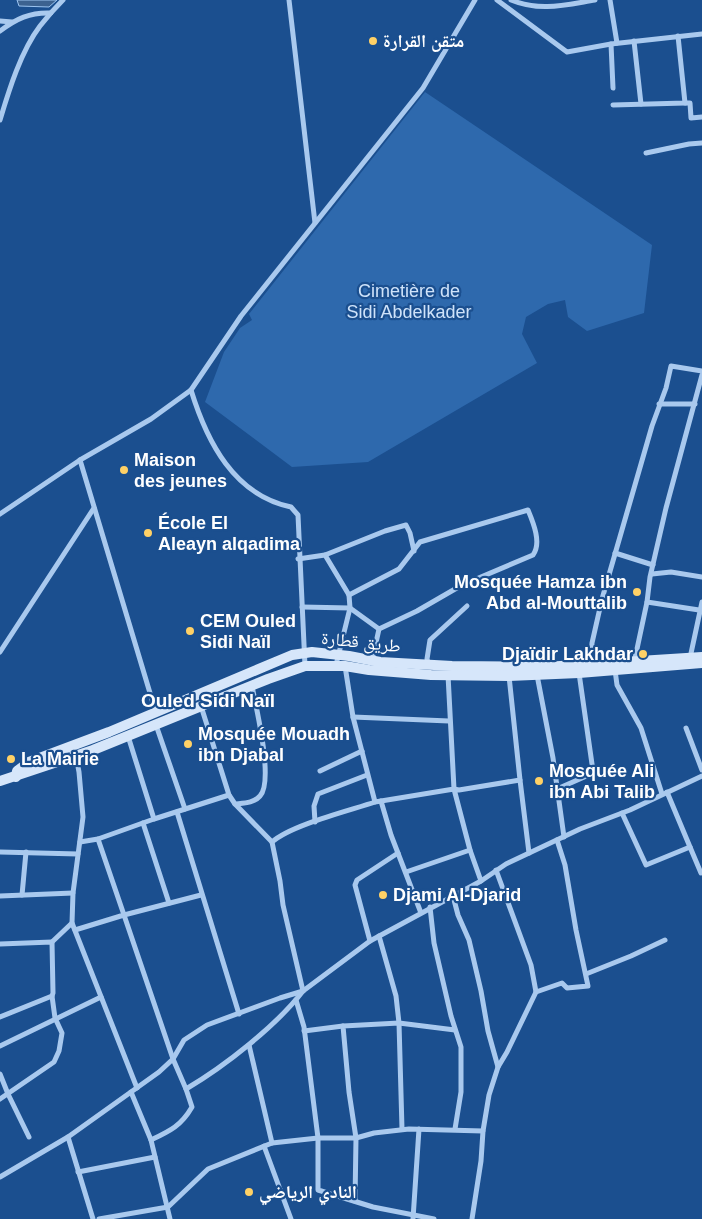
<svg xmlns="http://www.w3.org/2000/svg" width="702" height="1219" viewBox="0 0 702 1219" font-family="Arial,'Noto Naskh Arabic',sans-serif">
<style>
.green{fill:#2e69ad}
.water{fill:#3c6290;stroke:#9cc4f0}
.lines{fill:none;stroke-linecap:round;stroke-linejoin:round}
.minor{stroke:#a9c9ee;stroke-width:5}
.secondary{stroke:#d6e6fa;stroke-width:10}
.poi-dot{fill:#ffd166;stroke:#1b4f8f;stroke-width:2}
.labels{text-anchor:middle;stroke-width:4.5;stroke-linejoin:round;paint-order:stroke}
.poi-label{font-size:18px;font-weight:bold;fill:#fff;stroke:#1b4f8f;text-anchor:start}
.park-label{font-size:18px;fill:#cfe3fa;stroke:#1b4f8f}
.street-label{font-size:18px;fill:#fff;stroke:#1b4f8f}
.neighbourhood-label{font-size:19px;font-weight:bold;fill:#fff;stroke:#1b4f8f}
</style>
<rect width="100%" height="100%" fill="#1b4f8f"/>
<path class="green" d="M 425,92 L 652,245 L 644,313 L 587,331 L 568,317 L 565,300 L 548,304 L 526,317 L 522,334 L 537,363 L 368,462 L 292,467 L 205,402 L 224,352 L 240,328 L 252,320 L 249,314 Z"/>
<path class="water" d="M 17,0 L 57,0 L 49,7 L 19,6 Z"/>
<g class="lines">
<g class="minor">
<path d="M 289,0 L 315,223"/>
<path d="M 497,0 L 567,52 L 611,44 L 702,34"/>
<path d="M 511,0 C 540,12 565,5 595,0"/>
<path d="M 610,0 L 617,43"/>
<path d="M 0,21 L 12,22"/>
<path d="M 0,31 C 16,19 30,12 51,13"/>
<path d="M 634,41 L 641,104"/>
<path d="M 611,44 L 613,88"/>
<path d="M 685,103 L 690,103 L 691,118 L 702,117"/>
<path d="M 613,105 L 685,103 L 678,36"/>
<path d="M 0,120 C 9,90 21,51 40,26 C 47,17 55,8 63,0"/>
<path d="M 646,153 L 689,144 L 702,143"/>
<path d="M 191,390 C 207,442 234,495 291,507 L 298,515 L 305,666"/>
<path d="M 659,404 L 695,404"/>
<path d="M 80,460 L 156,713"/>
<path d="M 0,514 L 80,460 L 151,419 L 191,390 L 241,316 L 423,88 L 475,0"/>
<path d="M 615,553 L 653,565"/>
<path d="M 325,555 L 385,531 L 406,525 L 410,533 L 414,551"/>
<path d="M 298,559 L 325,555 L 349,595 L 350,608 L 336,665"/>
<path d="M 652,574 L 671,572 L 702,577"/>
<path d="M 349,595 L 399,569 L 420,542 L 528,510 C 533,522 542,543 533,555 L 462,585 L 417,611 L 379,629 L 372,661"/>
<path d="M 647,602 L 699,610"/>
<path d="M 302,607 L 350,608 L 379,629"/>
<path d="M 0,652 L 94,508"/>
<path d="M 690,658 L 702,602"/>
<path d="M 634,663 L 647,602 L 650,577 L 666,508 L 702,375"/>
<path d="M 591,664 L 592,643 L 602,599 L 652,426 L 666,388 L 671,366 L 702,371"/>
<path d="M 429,666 L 427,659 L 430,640 L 467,606"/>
<path d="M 615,670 L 617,685 L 641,728 L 662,794"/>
<path d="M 537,675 L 553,758 L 564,837"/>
<path d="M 201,706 L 229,795 L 235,804 C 244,803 254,803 260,796 C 274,781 256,707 252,686"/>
<path d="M 353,717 L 449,721"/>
<path d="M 156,725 L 185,809"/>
<path d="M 686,728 L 702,770"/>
<path d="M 76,756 L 79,772 L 83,817 L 73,893 L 72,923 L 137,1088"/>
<path d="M 320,771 L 362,751"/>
<path d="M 520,780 L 529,853"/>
<path d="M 557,789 L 591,774 L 593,771 L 579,673"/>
<path d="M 381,801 L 391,835 L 421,913"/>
<path d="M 375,802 L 454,789 L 448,675"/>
<path d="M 235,804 L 272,842 C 291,825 348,811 375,802 L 353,717 L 345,666"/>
<path d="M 177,812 L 239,1014"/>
<path d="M 622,813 L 646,865 L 690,847 L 667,792"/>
<path d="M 154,819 L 229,795"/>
<path d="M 315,822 L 314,806 L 318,794 L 367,775"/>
<path d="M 143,823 L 169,903"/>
<path d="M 80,842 L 98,839 L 154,819 L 128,736"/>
<path d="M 272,842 L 280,881 L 283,905 L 303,991"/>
<path d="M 690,847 L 701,873"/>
<path d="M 0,852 L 78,854"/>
<path d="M 496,870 L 531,965 L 536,992 L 507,1052 L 498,1067"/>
<path d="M 406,872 L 470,850"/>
<path d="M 481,881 L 470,850 L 454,789 L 459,790 L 520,780 L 509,676"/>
<path d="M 22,895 L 26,852"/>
<path d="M 0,896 L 73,893"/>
<path d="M 453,896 L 458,915 L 469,940 L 481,991 L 488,1031 L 498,1067 L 489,1095 L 483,1131 L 481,1161 L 472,1219"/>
<path d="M 430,907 L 434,943 L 451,1016 L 461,1047 L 461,1092 L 455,1129"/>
<path d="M 75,930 L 124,915 L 98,839"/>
<path d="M 379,936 L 396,996 L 399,1023 L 455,1030"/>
<path d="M 370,941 L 355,885 L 357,880 L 398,853"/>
<path d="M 52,942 L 72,923"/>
<path d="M 0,944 L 52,942 L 53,993 L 52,996 L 0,1017"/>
<path d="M 586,974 L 631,956 L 665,940"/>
<path d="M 536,992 L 562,983 L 567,988 L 588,986 L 576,930 L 565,865 L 557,840"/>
<path d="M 296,1000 L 304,1027 L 318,1138 L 318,1190 L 373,1207 L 434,1219"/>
<path d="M 304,1031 L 343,1026"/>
<path d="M 249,1045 L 272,1143"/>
<path d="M 0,1046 L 101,997"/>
<path d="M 0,1074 L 8,1094 L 29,1137"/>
<path d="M 186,1089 C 225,1066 276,1026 303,991 L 370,941 L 481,881 L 506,864 L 580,829 L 630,810 L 702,776"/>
<path d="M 131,1092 L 151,1140 L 170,1219"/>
<path d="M 0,1099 L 54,1062 L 59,1051 L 62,1033 L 55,1018 L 52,996"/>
<path d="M 68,1137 L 93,1219"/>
<path d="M 151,1140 C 170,1131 181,1126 192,1107 L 186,1089 L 173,1059 L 124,915 L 201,895"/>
<path d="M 264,1146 L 291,1219"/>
<path d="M 78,1172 L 155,1157"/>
<path d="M 0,1177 L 68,1137 L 159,1072 L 173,1059 L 184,1040 L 207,1025 L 280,998 L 303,991"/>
<path d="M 355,1201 L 356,1138 L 349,1092 L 343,1026 L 399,1023 L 402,1129"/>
<path d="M 99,1219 L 168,1207 L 208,1169 L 272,1143 L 318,1138 L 356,1138 L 374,1133 L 409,1129 L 483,1131"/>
<path d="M 413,1219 L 419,1129"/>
</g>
<g class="secondary">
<path d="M 16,777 L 17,771 L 29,762 L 109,732 L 292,655 L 312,652 L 349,656 L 380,662 L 452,666 L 545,667 L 702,657"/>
<path d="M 0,781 L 93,750 L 268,679 L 305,666 L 345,666 L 369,670 L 431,675 L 509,676 L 579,673 L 702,663"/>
</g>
</g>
<g class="poi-dot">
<circle cx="373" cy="41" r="5"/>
<circle cx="124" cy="470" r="5"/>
<circle cx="148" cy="533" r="5"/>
<circle cx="637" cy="592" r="5"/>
<circle cx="190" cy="631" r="5"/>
<circle cx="643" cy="654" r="5"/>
<circle cx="188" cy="744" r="5"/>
<circle cx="11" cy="759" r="5"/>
<circle cx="539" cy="781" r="5"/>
<circle cx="383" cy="895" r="5"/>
<circle cx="249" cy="1192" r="5"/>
</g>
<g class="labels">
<g class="poi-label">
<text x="383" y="47">متقن القرارة</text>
<text x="134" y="466">Maison<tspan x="134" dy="21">des jeunes</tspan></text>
<text x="158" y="529">École El<tspan x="158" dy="21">Aleayn alqadima</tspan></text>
<text x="627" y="588" text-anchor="end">Mosquée Hamza ibn<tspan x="627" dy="21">Abd al-Mouttalib</tspan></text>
<text x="200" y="627">CEM Ouled<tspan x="200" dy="21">Sidi Naïl</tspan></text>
<text x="633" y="660" text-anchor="end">Djaïdir Lakhdar</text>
<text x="198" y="740">Mosquée Mouadh<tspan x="198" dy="21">ibn Djabal</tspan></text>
<text x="21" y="765">La Mairie</text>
<text x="549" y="777">Mosquée Ali<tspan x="549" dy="21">ibn Abi Talib</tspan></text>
<text x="393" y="901">Djami Al-Djarid</text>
<text x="259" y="1198">النادي الرياضي</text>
</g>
<g class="park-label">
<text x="409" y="297">Cimetière de<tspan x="409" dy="21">Sidi Abdelkader</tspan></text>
</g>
<g class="street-label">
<text transform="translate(361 642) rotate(6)" y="6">طريق قطارة</text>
</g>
<g class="neighbourhood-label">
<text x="208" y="707">Ouled Sidi Naïl</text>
</g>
</g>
</svg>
